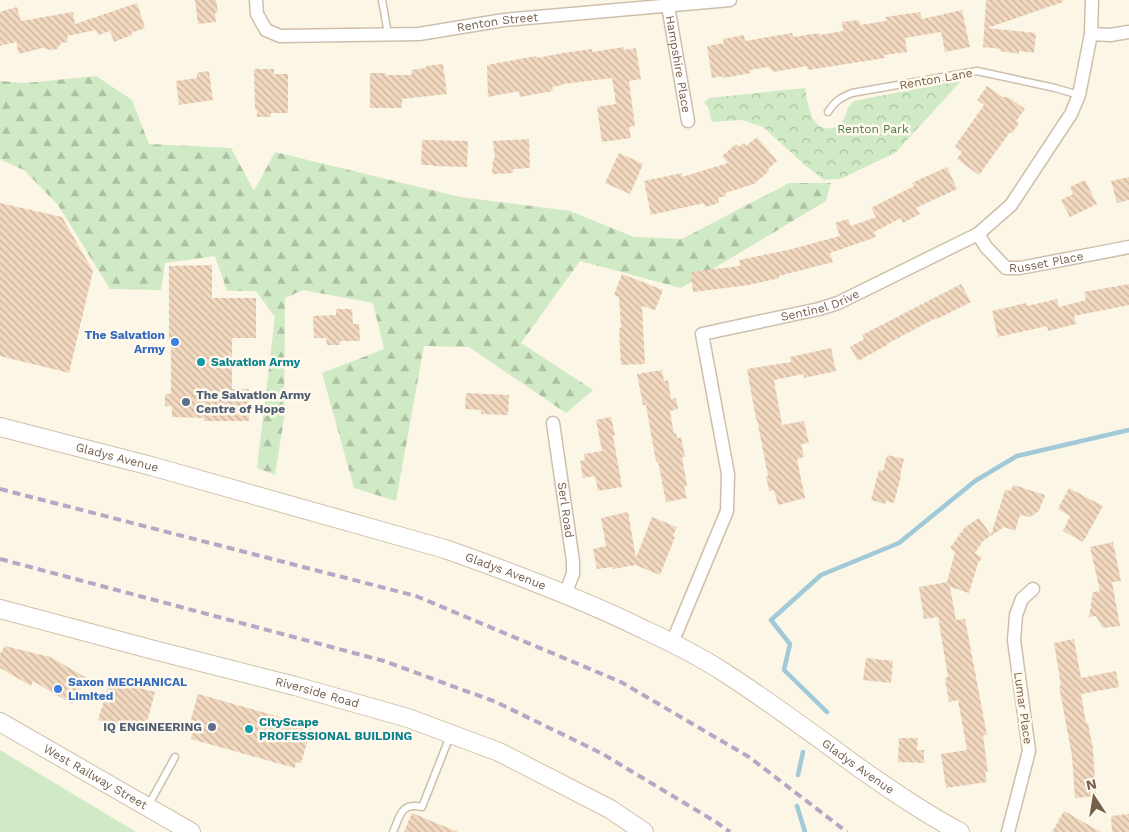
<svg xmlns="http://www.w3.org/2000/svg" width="1129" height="832" viewBox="0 0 1129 832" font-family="'Work Sans',sans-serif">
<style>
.grass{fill:#d0eac5}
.forest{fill:url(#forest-firs)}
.park{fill:url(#park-crowns)}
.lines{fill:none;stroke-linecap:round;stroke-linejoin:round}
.stream{stroke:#a1c9d8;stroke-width:4.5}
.building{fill:url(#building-back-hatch)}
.lane-casing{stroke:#cebfad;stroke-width:9}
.street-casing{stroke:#cebfad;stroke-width:15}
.secondary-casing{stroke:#d1c0aa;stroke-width:20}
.lane{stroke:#fff;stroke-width:6}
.street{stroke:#fff;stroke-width:12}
.secondary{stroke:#fff;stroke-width:18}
.rail{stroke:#baa5c6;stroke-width:4;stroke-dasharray:8 5;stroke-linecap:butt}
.shop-dot{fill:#3f7fe0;stroke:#fffaed;stroke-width:2}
.culture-dot{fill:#0f9aa8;stroke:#fffaed;stroke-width:2}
.service-dot{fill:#5c6f8a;stroke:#fffaed;stroke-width:2}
.labels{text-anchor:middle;stroke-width:5;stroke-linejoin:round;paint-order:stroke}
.street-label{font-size:12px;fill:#765f4b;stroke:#fffaed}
.park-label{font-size:12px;fill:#4d7b43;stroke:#fffaed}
.shop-label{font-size:12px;font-weight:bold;fill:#366cbe;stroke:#fffaed;text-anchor:end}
.culture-label{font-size:12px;font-weight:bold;fill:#0d838f;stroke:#fffaed;text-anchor:start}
.service-label{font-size:12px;font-weight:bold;fill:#4e5e75;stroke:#fffaed;text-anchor:start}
</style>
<defs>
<pattern id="forest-firs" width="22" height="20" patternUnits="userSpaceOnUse" patternTransform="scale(1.25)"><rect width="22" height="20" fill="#d0eac5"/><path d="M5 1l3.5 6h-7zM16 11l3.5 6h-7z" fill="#adc1a2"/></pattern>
<pattern id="park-crowns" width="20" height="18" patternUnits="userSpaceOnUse" patternTransform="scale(1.25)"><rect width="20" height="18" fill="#d0eac5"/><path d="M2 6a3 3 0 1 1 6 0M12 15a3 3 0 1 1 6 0" fill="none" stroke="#adc1a2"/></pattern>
<pattern id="building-back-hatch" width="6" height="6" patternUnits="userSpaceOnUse" patternTransform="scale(1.25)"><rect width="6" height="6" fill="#f1d8bf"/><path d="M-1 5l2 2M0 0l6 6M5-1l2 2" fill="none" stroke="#c8b29d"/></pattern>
</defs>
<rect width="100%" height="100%" fill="#fcf6e7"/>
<path class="grass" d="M 0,750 L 136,832 L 0,832 Z"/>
<path class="forest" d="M 96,76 L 132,100 L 149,144 L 231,148 L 254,191 L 275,152 L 460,197 L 570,211 L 634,237 L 682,239 L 789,183 L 831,183 L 826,201 L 681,288 L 580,261 L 521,343 L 593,390 L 566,413 L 469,347 L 424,346 L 396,501 L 354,488 L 322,373 L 384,349 L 373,303 L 303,290 L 285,298 L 284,418 L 275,475 L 257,468 L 275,317 L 256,291 L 227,291 L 215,256 L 165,263 L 161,290 L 110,289 L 58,205 L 24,170 L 3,161 L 0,159 L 0,81 L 26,83 Z"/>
<path class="park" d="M 962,80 L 895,153 L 840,179 L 824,180 L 806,166 L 763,127 L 742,120 L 712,122 L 708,107 L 704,103 L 709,98 L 805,88 C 808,101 809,125 825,128 C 830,129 835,128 840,125 C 847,118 844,109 854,101 Z"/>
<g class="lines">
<g class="stream">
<path d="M 827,712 L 784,670 L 790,644 L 771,620 L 821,575 L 899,543 L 975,481 L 1017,456 L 1129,430"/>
<path d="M 798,775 L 803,752"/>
<path d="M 797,806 L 805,832"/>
</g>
</g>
<g class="building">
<path d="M 195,0 L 216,0 L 218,12 L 215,13 L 216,22 L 198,24 Z"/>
<path d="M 986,0 L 1063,0 L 1063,2 L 987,28 L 1036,33 L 1034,53 L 1019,51 L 1019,54 L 1000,51 L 1001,49 L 983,47 Z"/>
<path d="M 137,3 L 145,28 L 131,33 L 132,35 L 114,42 L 110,31 L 98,35 L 96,30 L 67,36 L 68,42 L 61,43 L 57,49 L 52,50 L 42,48 L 19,54 L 16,42 L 0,46 L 0,12 L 17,7 L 21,21 L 73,12 L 75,24 Z"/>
<path d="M 962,10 L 970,47 L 945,52 L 941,32 L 905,38 L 907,52 L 884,55 L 885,58 L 808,70 L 807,66 L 774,72 L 768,67 L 750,70 L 751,73 L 723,78 L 723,76 L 712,78 L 707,46 L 724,43 L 723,39 L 744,35 L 745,41 L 792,33 L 793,37 L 819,33 L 820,35 L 843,31 L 842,22 L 859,20 L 860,25 L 886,21 L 885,17 L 920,12 L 922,19 Z"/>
<path d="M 624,47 L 624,50 L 636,48 L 641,79 L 629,81 L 635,126 L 629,127 L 631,138 L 602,142 L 597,107 L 616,104 L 612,78 L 563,84 L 563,85 L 552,87 L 553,91 L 520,97 L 519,91 L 488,97 L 487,65 L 536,56 L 537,58 L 563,53 L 592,49 L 592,52 Z"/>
<path d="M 443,64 L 447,94 L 402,99 L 402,108 L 370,108 L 370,73 L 386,73 L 386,75 L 412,75 L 411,70 L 426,68 L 426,66 Z"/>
<path d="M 254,69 L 274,69 L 274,74 L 288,74 L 288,113 L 271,113 L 271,117 L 257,117 L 257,110 L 255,110 Z"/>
<path d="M 209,71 L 213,100 L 179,105 L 176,81 L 197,78 L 197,73 Z"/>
<path d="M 987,86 L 1003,97 L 1008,97 L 1025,109 L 1016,121 L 1019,123 L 1012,133 L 1010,132 L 979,175 L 957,159 L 962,152 L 955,146 L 984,105 L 977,100 Z"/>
<path d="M 757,137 L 777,161 L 768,169 L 769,171 L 754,184 L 725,193 L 726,196 L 718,198 L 719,203 L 705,207 L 704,203 L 651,215 L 644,181 L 682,173 L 682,177 L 728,163 L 722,156 L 736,144 L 739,147 L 744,143 L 746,146 Z"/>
<path d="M 529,139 L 530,168 L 513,169 L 513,173 L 492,174 L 493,159 L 495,158 L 493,141 Z"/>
<path d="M 422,140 L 468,141 L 467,167 L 433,166 L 433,165 L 421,165 Z"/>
<path d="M 619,153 L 643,164 L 630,194 L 605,183 Z"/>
<path d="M 947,167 L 957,189 L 916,208 L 920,214 L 903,223 L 901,218 L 874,232 L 876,237 L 830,253 L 833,262 L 779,276 L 779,278 L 749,285 L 693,292 L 691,272 L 740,266 L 739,260 L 788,250 L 840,236 L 835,223 L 848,219 L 851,226 L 876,217 L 871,208 L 914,186 L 912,183 Z"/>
<path d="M 1129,177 L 1129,200 L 1117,203 L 1111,181 Z"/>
<path d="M 1085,180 L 1097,204 L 1070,217 L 1061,200 L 1073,194 L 1070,187 Z"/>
<path d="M 0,203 L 62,217 L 93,271 L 69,373 L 0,356 Z"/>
<path d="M 212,265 L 212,298 L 256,298 L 256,338 L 232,338 L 232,389 L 249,389 L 249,421 L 204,421 L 204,418 L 172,417 L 172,406 L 165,406 L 165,394 L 171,394 L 171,341 L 169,341 L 169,266 Z"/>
<path d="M 622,274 L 663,290 L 655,310 L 642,306 L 645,364 L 621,365 L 619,328 L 621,328 L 619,297 L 614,295 Z"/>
<path d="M 961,284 L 971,302 L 937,319 L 936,318 L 887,344 L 887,345 L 858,361 L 850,347 L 864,339 L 862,335 Z"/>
<path d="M 1129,284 L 1129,305 L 1074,316 L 1076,324 L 1048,331 L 1047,326 L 998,337 L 992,311 L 1026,303 L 1027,306 L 1057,299 L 1059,307 L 1086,300 L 1084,292 Z"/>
<path d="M 336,309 L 352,309 L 353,324 L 359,324 L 360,341 L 340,341 L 340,345 L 327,345 L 326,338 L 314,338 L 313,316 L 336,315 Z"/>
<path d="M 831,348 L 836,371 L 804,378 L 803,374 L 774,380 L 782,425 L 804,421 L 809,443 L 801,444 L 804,457 L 797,459 L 805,498 L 778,505 L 774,490 L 769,491 L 766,476 L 768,476 L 757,419 L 756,419 L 747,369 L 791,362 L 790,357 Z"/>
<path d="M 662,370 L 664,381 L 668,380 L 671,399 L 676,398 L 678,409 L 670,411 L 674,434 L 676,433 L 677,438 L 681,437 L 685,457 L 682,457 L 687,486 L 684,487 L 687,498 L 666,502 L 658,461 L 656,462 L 646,405 L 643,405 L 637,374 Z"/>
<path d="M 466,393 L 509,395 L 508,415 L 481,414 L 481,410 L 465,409 Z"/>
<path d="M 611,417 L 615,435 L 613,436 L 622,487 L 598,491 L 595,476 L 583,478 L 580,461 L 585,460 L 584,454 L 602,451 L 596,420 Z"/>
<path d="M 887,455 L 904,459 L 900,475 L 901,476 L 894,503 L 886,501 L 885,504 L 871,500 L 879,470 L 883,471 Z"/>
<path d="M 1014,485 L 1045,495 L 1039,511 L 1030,517 L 1020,515 L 1015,531 L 1004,527 L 983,541 L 975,553 L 982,558 L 978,563 L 969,593 L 950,587 L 956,620 L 965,619 L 987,735 L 983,735 L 988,772 L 985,772 L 987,782 L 946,788 L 941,754 L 967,750 L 958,700 L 949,702 L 945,678 L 948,677 L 938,617 L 924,619 L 919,587 L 947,582 L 955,552 L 950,548 L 965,527 L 979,518 L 991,535 L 1005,490 L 1010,491 Z"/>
<path d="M 1069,488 L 1103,506 L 1083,542 L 1063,531 L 1070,516 L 1058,509 Z"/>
<path d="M 628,512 L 636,558 L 652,517 L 677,527 L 673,536 L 675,537 L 660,575 L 635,565 L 613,569 L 613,567 L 597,569 L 593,549 L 606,546 L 601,518 Z"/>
<path d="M 1113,542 L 1121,581 L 1112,582 L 1120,626 L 1103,628 L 1096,616 L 1089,617 L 1093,592 L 1100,591 L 1090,547 Z"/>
<path d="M 1074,639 L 1081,678 L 1116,671 L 1119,687 L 1081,694 L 1086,723 L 1088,723 L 1093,749 L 1096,796 L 1075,798 L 1072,756 L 1059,686 L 1061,686 L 1054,643 Z"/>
<path d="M 5,646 L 50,657 L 87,678 L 72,704 L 33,681 L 31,686 L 0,668 L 0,654 Z"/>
<path d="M 866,658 L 893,661 L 891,683 L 863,680 Z"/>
<path d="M 110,680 L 155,692 L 144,733 L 98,720 Z"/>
<path d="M 198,694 L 312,726 L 301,763 L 296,762 L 295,768 L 191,739 L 192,734 L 187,733 Z"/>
<path d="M 899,738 L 918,738 L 917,750 L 924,750 L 924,763 L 898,762 Z"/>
<path d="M 1064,811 L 1101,832 L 1052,832 Z"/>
<path d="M 412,813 L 458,832 L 404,832 Z"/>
<path d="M 1129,814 L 1129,832 L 1112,832 L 1111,816 Z"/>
</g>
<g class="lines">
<defs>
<g id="lane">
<path d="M 382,0 L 388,34"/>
<path d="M 828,112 C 835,101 840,98 852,93 L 977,71 L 1055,88 L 1079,95"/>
<path d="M 148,806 L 175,757"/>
<path d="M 393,832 C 400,816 401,802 422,807 L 450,736"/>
</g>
<g id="street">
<path id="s1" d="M 256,0 L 257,14 L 266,30 L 280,36 L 419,34 L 504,20 L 730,0"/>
<path id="s2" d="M 668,6 L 688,121"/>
<path d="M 1091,34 L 1110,35 L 1129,32"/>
<path id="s3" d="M 978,234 L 986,247 L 1006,268 L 1020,268 L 1129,247"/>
<path id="s4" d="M 553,423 L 573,561 L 573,574 L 565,594"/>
<path id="s5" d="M 672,643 L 727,511 L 728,474 L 702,334 L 819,309 L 838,303 L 978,234 L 1011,205 L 1071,114 L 1079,95 L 1091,34 L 1092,0"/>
<path d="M 1008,832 L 1029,751 L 1014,640 L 1016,615 L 1022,599 L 1033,589"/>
</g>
<g id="secondary">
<path id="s6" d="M 0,427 L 151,466 L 445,549 C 513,573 580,598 645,630 C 671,642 697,655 722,671 C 769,701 813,734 858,767 C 891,790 924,813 960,832"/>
<path id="s7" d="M 0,609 L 150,649 L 295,686 L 408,718 L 499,752 L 610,809 L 644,832"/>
<path id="s8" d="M 0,722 L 191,832"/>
</g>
</defs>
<use href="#lane" class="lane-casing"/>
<use href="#street" class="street-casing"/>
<use href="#secondary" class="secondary-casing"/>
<use href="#lane" class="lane"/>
<use href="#street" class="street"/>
<use href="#secondary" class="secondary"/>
<g class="rail">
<path d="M 0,489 L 416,596 L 621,682 L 749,757 L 847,832"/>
<path d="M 0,559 L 384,661 L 496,702 L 601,753 L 716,822 L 730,832"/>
</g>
</g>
<g class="shop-dot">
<circle cx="175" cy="342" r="5"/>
<circle cx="58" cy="689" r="5"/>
</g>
<g class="culture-dot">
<circle cx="201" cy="362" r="5"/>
<circle cx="249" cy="729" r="5"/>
</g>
<g class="service-dot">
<circle cx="186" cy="402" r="5"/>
<circle cx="212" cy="727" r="5"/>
</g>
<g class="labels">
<g class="street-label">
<text dy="4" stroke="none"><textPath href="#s1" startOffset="266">Renton Street</textPath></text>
<text dy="4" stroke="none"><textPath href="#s2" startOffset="59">Hampshire Place</textPath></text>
<text transform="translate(936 79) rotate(-10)" y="4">Renton Lane</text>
<text dy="4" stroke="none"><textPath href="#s3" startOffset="85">Russet Place</textPath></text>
<text dy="4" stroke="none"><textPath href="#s5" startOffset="444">Sentinel Drive</textPath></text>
<text dy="4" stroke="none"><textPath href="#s6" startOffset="121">Gladys Avenue</textPath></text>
<text dy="4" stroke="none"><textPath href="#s4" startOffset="88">Serl Road</textPath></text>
<text dy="4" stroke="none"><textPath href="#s6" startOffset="526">Gladys Avenue</textPath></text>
<text dy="4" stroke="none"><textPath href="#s7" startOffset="328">Riverside Road</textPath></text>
<text transform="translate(1023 708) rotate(82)" y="4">Lumar Place</text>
<text dy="4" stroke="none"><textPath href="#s6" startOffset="931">Gladys Avenue</textPath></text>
<text dy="4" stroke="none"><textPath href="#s8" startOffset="110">West Railway Street</textPath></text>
</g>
<g class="park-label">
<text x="873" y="133">Renton Park</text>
</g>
<g class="shop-label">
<text x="165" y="339">The Salvation<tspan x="165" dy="14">Army</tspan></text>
<text x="68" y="686" text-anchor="start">Saxon MECHANICAL<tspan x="68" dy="14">Limited</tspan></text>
</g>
<g class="culture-label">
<text x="211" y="366">Salvation Army</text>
<text x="259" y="726">CityScape<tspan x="259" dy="14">PROFESSIONAL BUILDING</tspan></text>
</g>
<g class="service-label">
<text x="196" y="399">The Salvation Army<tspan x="196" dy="14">Centre of Hope</tspan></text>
<text x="202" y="731" text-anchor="end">IQ ENGINEERING</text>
</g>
</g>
<g transform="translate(1094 797) rotate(348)" stroke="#fffaed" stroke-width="4" paint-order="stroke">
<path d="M0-4L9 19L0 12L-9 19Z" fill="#765f4b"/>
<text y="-8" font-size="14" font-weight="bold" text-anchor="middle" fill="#765f4b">N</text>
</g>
</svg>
